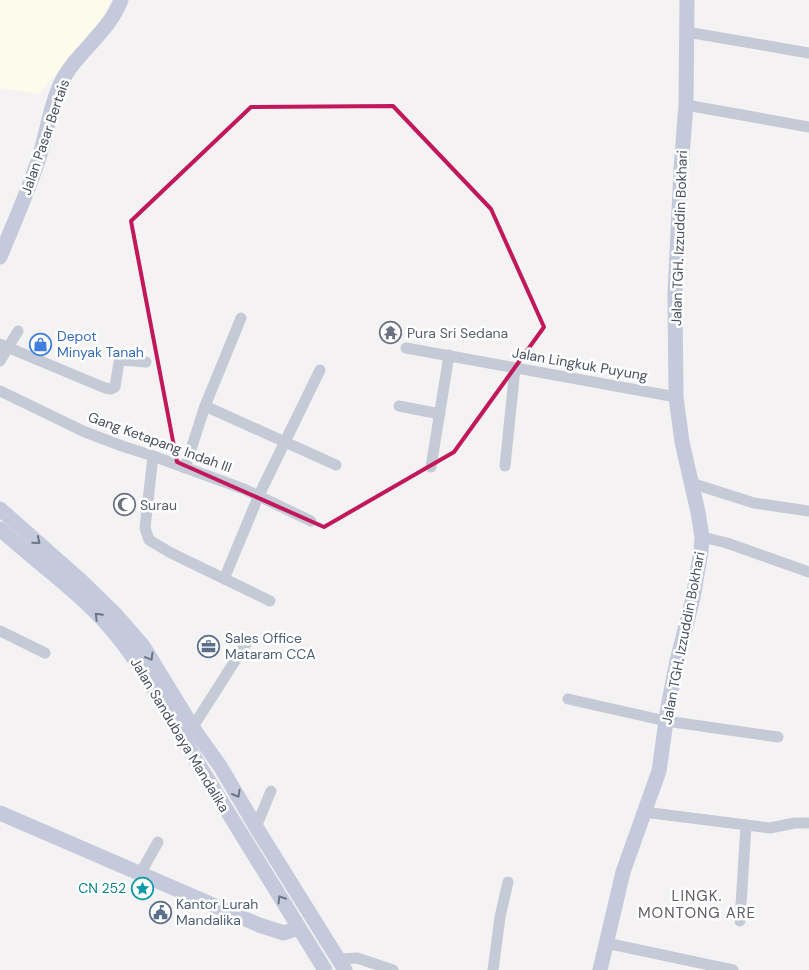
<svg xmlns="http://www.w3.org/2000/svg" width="809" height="970" viewBox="0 0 809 970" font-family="'DM Sans',sans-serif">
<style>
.commercial{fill:#fdfcec}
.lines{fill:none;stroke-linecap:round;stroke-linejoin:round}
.street{stroke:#c5cbd6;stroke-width:11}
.secondary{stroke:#c4cadb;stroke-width:15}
.oneway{stroke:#6d7585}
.marked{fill:none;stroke:#c2185b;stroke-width:4;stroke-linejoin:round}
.labels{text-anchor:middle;stroke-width:5;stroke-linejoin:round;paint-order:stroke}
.street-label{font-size:14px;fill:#485060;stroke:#fff}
.worship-label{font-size:14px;fill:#5b616d;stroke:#fff;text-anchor:start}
.shop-label{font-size:14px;fill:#366cbe;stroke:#fff;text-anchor:start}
.service-label{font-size:14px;fill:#4e5e75;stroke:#fff;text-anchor:start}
.culture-label{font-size:14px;fill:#0d838f;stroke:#fff;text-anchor:end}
.neighbourhood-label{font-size:15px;letter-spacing:1px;fill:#5e6067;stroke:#fff}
</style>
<rect width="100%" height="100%" fill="#f4f2f2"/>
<path class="commercial" d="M 0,0 L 111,0 L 104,16 L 39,94 L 0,88 Z"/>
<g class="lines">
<g class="street">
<path d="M 687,32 L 809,53"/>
<path d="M 686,105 L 809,127"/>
<path d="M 0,344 L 105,388 L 111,389 L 115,387 L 119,362 L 122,360 L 146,362"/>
<path d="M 406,348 L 676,397"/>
<path d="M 0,361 L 18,331"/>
<path d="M 0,391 L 85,432 L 122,446 L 153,456 L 244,489 L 311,521"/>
<path d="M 205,406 L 336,465"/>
<path d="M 399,406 L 440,414"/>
<path d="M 153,456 L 145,528 L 149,540 L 171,553 L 270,601"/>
<path d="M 505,466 L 515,368"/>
<path d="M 431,467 L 449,355"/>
<path d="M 185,468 L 205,406 L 241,318"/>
<path d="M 691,483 L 754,503 L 809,511"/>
<path d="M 702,537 L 727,543 L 809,572"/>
<path d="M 224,579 L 259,495 L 320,370"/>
<path d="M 0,631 L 45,653"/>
<path d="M 568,699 L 666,721 L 778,737"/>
<path d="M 189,733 L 247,642"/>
<path d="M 644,812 L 770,828 L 795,823 L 809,823"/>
<path d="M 256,827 L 271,791"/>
<path d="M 140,874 L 158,842"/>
<path d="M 740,921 L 746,825"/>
<path d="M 606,943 L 733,970"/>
<path d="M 339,959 L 357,958 L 393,970"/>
<path d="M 493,970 L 500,917 L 508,882"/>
</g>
<g class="secondary">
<path d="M 0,257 C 13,225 27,194 38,161 C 47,135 49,108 61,83 C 76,52 109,33 121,0"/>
<path d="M 0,509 L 78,578 L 115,614 L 143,646 L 193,728 L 220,766 L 256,827 L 345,970"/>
<path d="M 0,529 C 36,562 81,593 112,630 C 145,669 168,714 194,757 C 238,828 281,899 325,970"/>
<path d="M 0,813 L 259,925 L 284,933 L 299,928"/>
<path d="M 600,970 L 623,872 L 659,771 L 668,707 L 677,661 L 693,598 L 701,551 L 702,537 L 698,512 L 682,442 L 676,397 L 675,294 L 681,169 L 686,105 L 687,0"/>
</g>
</g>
<defs><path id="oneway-chevron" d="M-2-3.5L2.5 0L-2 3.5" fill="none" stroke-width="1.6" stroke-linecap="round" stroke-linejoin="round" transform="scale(1.25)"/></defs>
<g class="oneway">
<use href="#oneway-chevron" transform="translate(37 541) rotate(40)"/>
<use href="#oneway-chevron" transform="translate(98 616) rotate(-135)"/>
<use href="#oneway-chevron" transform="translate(150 657) rotate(59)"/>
<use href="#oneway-chevron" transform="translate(237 794) rotate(60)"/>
<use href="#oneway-chevron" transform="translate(281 899) rotate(-122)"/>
</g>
<path class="marked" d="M 393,106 L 491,209 L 544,327 L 454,452 L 324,527 L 177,462 L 131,221 L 251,107 Z"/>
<defs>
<symbol id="temple-ring" viewBox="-11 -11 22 22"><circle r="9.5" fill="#fff" stroke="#6b7280" stroke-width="1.5"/><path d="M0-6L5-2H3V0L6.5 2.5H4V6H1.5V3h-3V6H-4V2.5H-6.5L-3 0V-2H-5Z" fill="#6b7280"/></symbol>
<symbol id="shop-ring" viewBox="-11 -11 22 22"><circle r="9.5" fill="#fff" stroke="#3f7fe0" stroke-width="1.5"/><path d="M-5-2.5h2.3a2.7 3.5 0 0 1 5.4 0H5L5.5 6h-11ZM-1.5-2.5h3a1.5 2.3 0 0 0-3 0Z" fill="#3f7fe0"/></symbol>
<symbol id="mosque-ring" viewBox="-11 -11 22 22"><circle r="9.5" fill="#fff" stroke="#6b7280" stroke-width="1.5"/><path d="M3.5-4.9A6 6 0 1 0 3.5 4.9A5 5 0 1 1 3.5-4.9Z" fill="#6b7280"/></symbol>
<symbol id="office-ring" viewBox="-11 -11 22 22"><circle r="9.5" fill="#fff" stroke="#5c6f8a" stroke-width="1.5"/><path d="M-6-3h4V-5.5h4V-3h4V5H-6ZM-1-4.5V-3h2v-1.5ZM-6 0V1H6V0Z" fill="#5c6f8a"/></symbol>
<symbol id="sight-ring" viewBox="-11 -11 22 22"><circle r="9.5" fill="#fff" stroke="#0f9aa8" stroke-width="1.5"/><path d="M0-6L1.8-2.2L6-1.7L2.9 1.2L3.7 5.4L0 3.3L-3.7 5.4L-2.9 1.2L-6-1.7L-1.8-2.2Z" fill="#0f9aa8"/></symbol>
<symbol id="civic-ring" viewBox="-11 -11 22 22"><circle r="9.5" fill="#fff" stroke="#5c6f8a" stroke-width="1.5"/><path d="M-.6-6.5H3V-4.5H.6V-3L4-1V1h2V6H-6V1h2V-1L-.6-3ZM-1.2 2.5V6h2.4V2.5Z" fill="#5c6f8a"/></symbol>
</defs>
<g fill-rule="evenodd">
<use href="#temple-ring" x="378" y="320" width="25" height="25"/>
<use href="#shop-ring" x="28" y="332" width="25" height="25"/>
<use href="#mosque-ring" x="112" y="492" width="25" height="25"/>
<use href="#office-ring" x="196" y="634" width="25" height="25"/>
<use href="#sight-ring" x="130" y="876" width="25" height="25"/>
<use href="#civic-ring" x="148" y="900" width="25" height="25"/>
</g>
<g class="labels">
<g class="street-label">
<text transform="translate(45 137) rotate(-71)" y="5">Jalan Pasar Bertais</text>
<text transform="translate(679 238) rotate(-88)" y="5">Jalan TGH. Izzuddin Bokhari</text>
<text transform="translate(580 364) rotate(10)" y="5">Jalan Lingkuk Puyung</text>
<text transform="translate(160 442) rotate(20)" y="5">Gang Ketapang Indah III</text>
<text transform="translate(683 638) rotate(-79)" y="5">Jalan TGH. Izzuddin Bokhari</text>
<text transform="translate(180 735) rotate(59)" y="5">Jalan Sandubaya Mandalika</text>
</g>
<g class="worship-label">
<text x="407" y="338">Pura Sri Sedana</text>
<text x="140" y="510">Surau</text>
</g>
<g class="shop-label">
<text x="57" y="341">Depot<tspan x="57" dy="16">Minyak Tanah</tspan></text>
</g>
<g class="service-label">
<text x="225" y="643">Sales Office<tspan x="225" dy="16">Mataram CCA</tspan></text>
<text x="176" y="909">Kantor Lurah<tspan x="176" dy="16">Mandalika</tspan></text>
</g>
<g class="culture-label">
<text x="126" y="893">CN 252</text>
</g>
<g class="neighbourhood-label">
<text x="697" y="901">LINGK.<tspan x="697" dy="17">MONTONG ARE</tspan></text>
</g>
</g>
</svg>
